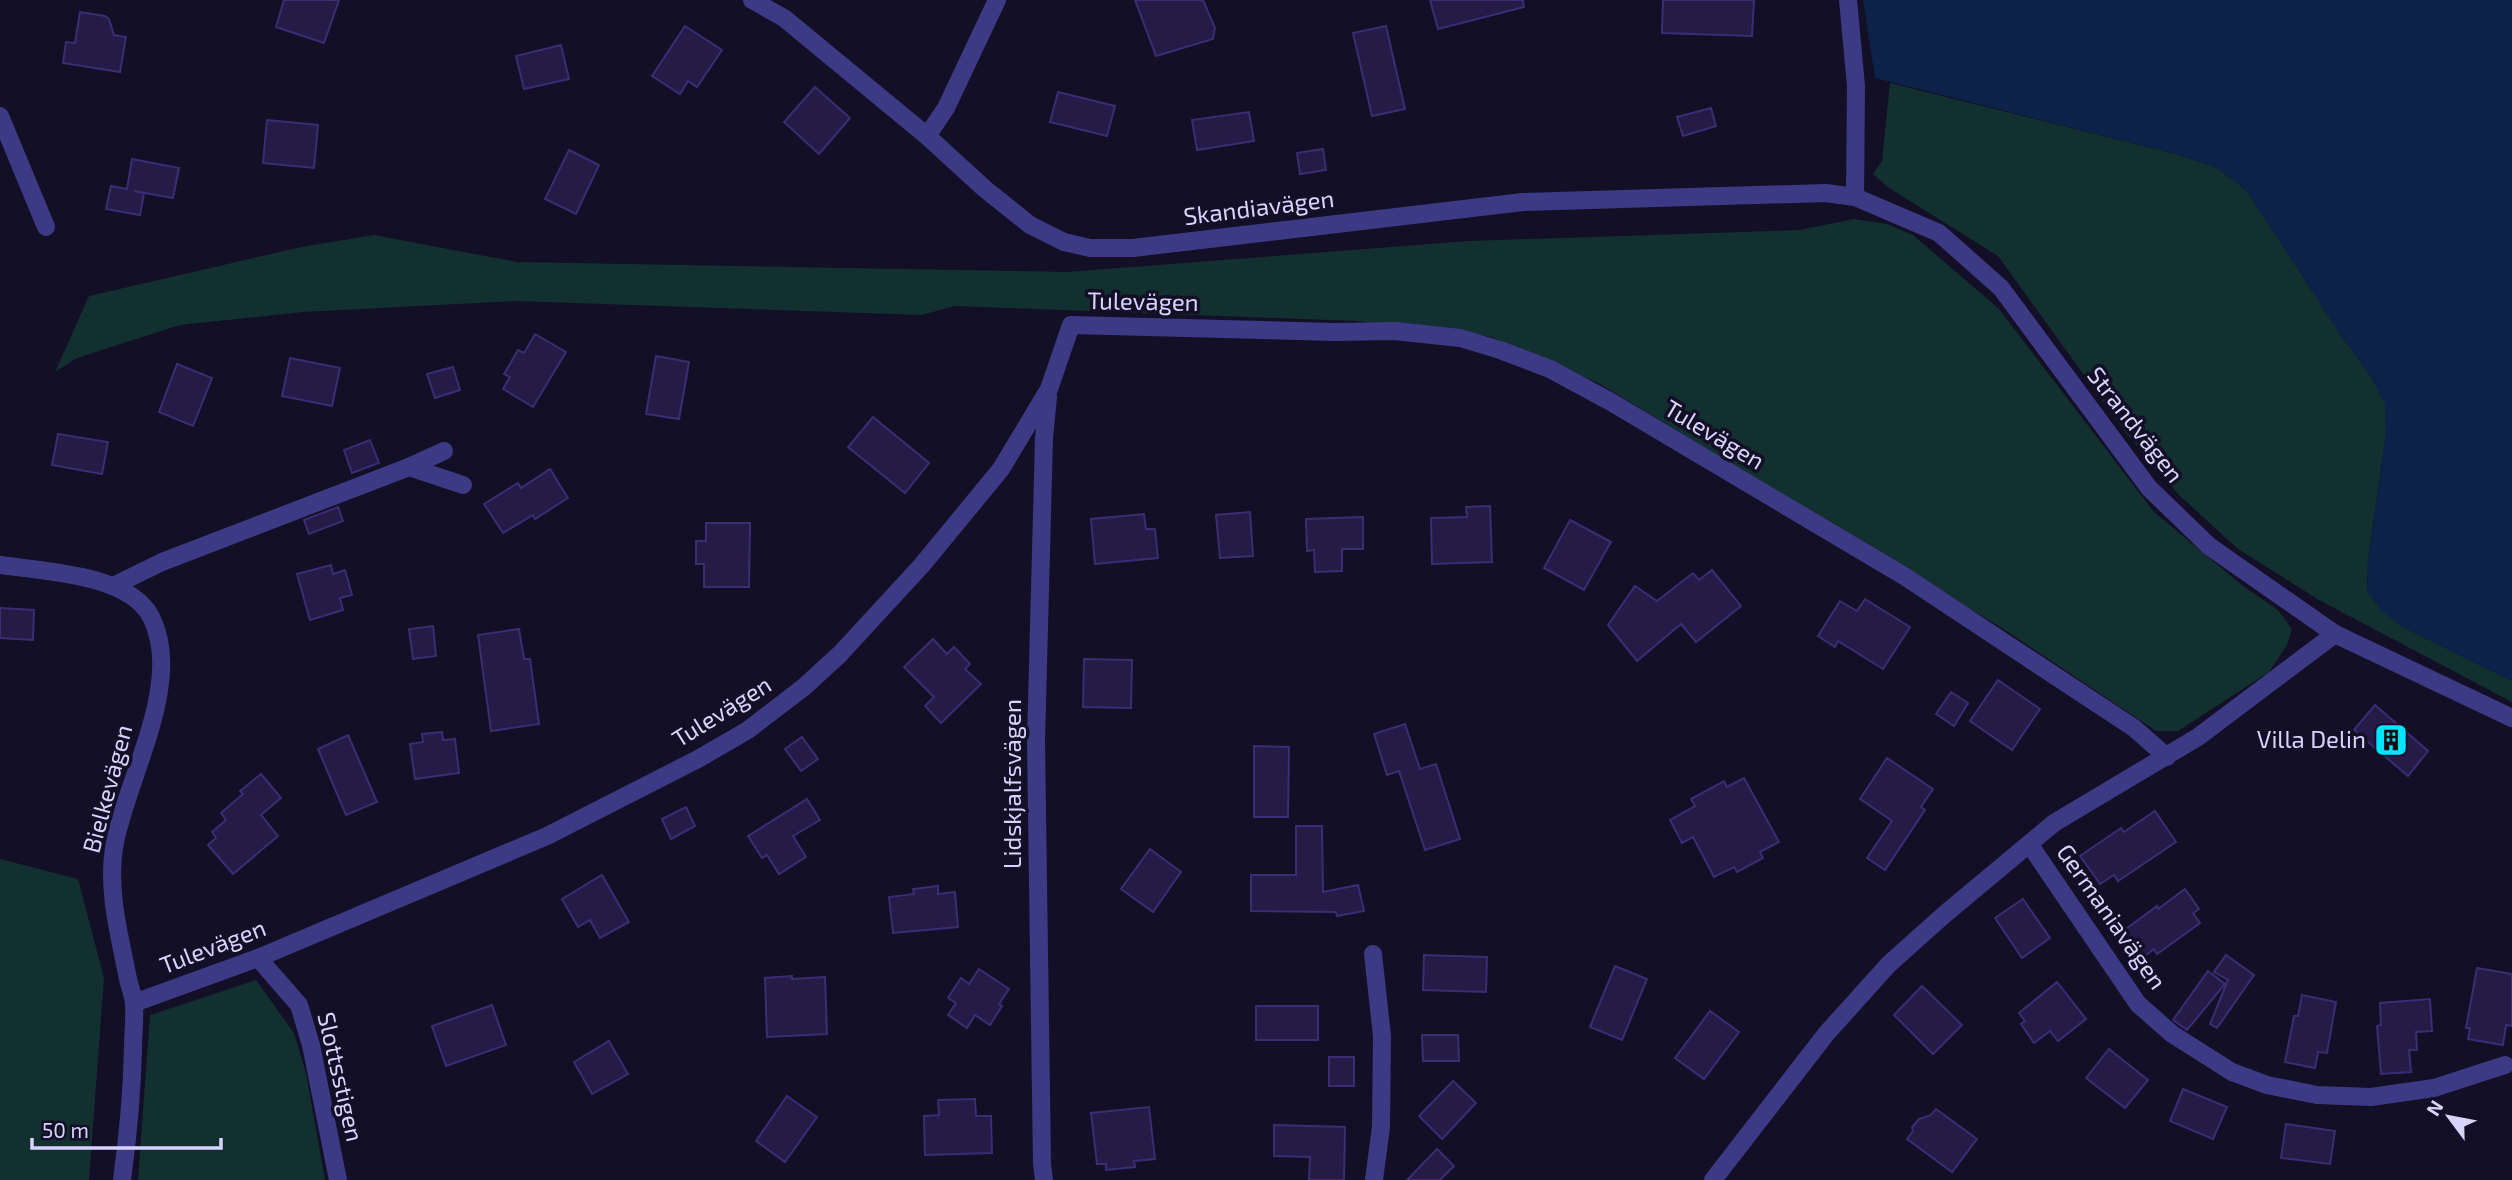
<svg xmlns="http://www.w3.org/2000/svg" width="2512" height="1180" viewBox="0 0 2512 1180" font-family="'Exo 2',sans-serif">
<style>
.green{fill:#12302f}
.water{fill:#0c2248}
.building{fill:#241b47;stroke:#3b2d73;stroke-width:2}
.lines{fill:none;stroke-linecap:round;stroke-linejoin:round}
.minor{stroke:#3d3a85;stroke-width:18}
.labels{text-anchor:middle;stroke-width:7;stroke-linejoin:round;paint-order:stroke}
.street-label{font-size:24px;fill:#d9d4ff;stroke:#130f26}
.poi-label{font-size:24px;fill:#d9d4ff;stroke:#130f26;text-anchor:end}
</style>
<rect width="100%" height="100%" fill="#130f26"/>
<g class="green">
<path d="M 1890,83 L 2176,154 L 2217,168 L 2246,190 L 2345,341 L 2370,375 L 2386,404 L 2386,433 L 2368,562 L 2367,591 L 2401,626 L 2512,681 L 2512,702 L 2319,600 L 2238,549 L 2179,495 L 2125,432 L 1998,256 L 1889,188 L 1873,174 L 1882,161 Z"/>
<path d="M 1854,219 L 1887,224 L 1913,235 L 1999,309 L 2154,512 L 2243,586 L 2278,610 L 2292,629 L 2287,645 L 2269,672 L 2178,731 L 2156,731 L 2005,630 L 1600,384 L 1491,337 L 1425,327 L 1355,321 L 954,306 L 922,315 L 516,301 L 303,312 L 180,325 L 77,358 L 55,372 L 89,296 L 301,247 L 374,235 L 517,262 L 1067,272 L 1469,241 L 1799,230 Z"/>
<path d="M 0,859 L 78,879 L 104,978 L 89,1180 L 0,1180 Z"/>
<path d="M 256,980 L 294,1033 L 306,1073 L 325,1180 L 138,1180 L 150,1015 Z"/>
</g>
<path class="water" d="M 1863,0 L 2512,0 L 2512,681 L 2401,626 L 2381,610 L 2367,591 L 2368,562 L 2386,433 L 2385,404 L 2370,375 L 2345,341 L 2246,190 L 2217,168 L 2176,154 L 1875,78 Z"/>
<g class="building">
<path d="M 284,0 L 339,0 L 324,43 L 276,27 Z"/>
<path d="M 1135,0 L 1203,0 L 1215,28 L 1213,39 L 1156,56 Z"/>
<path d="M 1430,0 L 1523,0 L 1524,7 L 1438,29 Z"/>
<path d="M 1663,0 L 1754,0 L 1752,36 L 1662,33 Z"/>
<path d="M 80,12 L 105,16 L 109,19 L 114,35 L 126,37 L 120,72 L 63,63 L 66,42 L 75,43 Z"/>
<path d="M 685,26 L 722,50 L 697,87 L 688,81 L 680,94 L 652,76 Z"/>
<path d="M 1386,26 L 1405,109 L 1372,116 L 1353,33 Z"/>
<path d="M 561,45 L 569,79 L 524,89 L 516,56 Z"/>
<path d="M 815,87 L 850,118 L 819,154 L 784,122 Z"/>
<path d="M 1058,92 L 1115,106 L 1107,136 L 1050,122 Z"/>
<path d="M 1711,108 L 1716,126 L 1683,136 L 1677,117 Z"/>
<path d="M 1249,112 L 1254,141 L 1197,150 L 1192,120 Z"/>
<path d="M 267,120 L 318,125 L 314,168 L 263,163 Z"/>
<path d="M 1323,149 L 1326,170 L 1300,174 L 1297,153 Z"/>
<path d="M 569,150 L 599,165 L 576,214 L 545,199 Z"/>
<path d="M 132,159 L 179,168 L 173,198 L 134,191 L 144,193 L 140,215 L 106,209 L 111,186 L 127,189 Z"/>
<path d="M 535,334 L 566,352 L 533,407 L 503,389 L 510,377 L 504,374 L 518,350 L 524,353 Z"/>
<path d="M 656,356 L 689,362 L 679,419 L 646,414 Z"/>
<path d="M 290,358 L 340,368 L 332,406 L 282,396 Z"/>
<path d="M 177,364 L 212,378 L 193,426 L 159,412 Z"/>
<path d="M 453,367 L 460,390 L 435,398 L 427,374 Z"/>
<path d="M 873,417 L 929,463 L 905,493 L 848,447 Z"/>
<path d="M 58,434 L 108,442 L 102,474 L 52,465 Z"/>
<path d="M 370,440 L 379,463 L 352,473 L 344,450 Z"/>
<path d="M 550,469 L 568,498 L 535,519 L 533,515 L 503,533 L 484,504 L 518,483 L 521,488 Z"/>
<path d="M 1490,506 L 1492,562 L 1432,564 L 1431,518 L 1467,517 L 1466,507 Z"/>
<path d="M 338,507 L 343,521 L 309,534 L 304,520 Z"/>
<path d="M 1250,512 L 1253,556 L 1220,558 L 1216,515 Z"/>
<path d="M 1144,514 L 1146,529 L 1155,529 L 1158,558 L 1095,564 L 1091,519 Z"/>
<path d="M 1363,517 L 1363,549 L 1342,549 L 1342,571 L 1315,572 L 1314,550 L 1307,551 L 1306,519 Z"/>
<path d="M 1570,520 L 1611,542 L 1584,590 L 1544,568 Z"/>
<path d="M 706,523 L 750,523 L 749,587 L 704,587 L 704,564 L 696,564 L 696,541 L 706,541 Z"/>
<path d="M 331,565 L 333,574 L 345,570 L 352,595 L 340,598 L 343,610 L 310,620 L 297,574 Z"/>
<path d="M 1712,570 L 1741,606 L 1696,642 L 1681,624 L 1637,661 L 1608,625 L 1635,586 L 1657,601 L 1693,573 L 1699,580 Z"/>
<path d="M 1865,599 L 1910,627 L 1883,669 L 1838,641 L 1835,647 L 1818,636 L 1840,601 L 1857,611 Z"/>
<path d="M 0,608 L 34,610 L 33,640 L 0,638 Z"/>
<path d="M 433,626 L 436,656 L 413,659 L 409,629 Z"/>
<path d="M 519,629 L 524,659 L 530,659 L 539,724 L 491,731 L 478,635 Z"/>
<path d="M 933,639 L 947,654 L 954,647 L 970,664 L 965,669 L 981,684 L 941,723 L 925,706 L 934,697 L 904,667 Z"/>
<path d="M 1084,659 L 1132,660 L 1131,708 L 1083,707 Z"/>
<path d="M 1998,680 L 2040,709 L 2012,750 L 1970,721 Z"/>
<path d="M 1951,692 L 1968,703 L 1954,726 L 1936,714 Z"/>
<path d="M 2375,705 L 2428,751 L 2408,776 L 2354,730 Z"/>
<path d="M 1405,724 L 1420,769 L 1436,764 L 1460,839 L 1425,850 L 1399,771 L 1387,775 L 1374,734 Z"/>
<path d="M 442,732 L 443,740 L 455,739 L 459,773 L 415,779 L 410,744 L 423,742 L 422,734 Z"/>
<path d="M 348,735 L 377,802 L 346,815 L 318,749 Z"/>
<path d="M 802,737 L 818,759 L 801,771 L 785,749 Z"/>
<path d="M 1254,746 L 1289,747 L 1288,817 L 1254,817 Z"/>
<path d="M 1887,758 L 1933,789 L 1921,807 L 1925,810 L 1885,870 L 1867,858 L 1892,821 L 1860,799 Z"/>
<path d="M 261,774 L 281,798 L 261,815 L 278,836 L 233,874 L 208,845 L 216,838 L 212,832 L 226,820 L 221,813 L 243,794 L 240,791 Z"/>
<path d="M 1744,778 L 1779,842 L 1760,852 L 1763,858 L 1737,872 L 1734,867 L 1714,877 L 1693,837 L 1682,843 L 1670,820 L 1695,806 L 1691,799 L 1724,781 L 1727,787 Z"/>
<path d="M 807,799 L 820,820 L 793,836 L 806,857 L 779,874 L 767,855 L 762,858 L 748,836 Z"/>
<path d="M 686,807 L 695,826 L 671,839 L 662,819 Z"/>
<path d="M 2155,811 L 2176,842 L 2118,881 L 2114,875 L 2100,884 L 2080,856 L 2121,828 L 2124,832 Z"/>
<path d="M 1296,826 L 1322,826 L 1323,892 L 1358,885 L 1364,911 L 1337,916 L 1336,912 L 1251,911 L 1251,875 L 1296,875 Z"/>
<path d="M 1150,849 L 1181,872 L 1153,912 L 1121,889 Z"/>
<path d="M 602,875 L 629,922 L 600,938 L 590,920 L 578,927 L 562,899 Z"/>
<path d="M 938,886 L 938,894 L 955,892 L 958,927 L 893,933 L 889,897 L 914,894 L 913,889 Z"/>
<path d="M 2185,889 L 2199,909 L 2193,913 L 2200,923 L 2157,954 L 2154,949 L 2138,961 L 2118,935 L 2157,906 L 2158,909 Z"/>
<path d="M 2023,899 L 2050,938 L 2022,958 L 1995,918 Z"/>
<path d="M 1424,955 L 1487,957 L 1486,992 L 1423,990 Z"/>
<path d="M 2226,955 L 2254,975 L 2217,1028 L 2210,1024 L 2228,980 L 2214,972 Z"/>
<path d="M 1615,966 L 1647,979 L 1622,1040 L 1590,1027 Z"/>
<path d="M 2477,968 L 2512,974 L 2512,1026 L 2506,1025 L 2503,1045 L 2468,1039 L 2470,1028 L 2466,1028 Z"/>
<path d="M 979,969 L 1009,989 L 999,1004 L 1002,1006 L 990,1025 L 975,1015 L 967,1028 L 948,1015 L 956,1003 L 948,998 L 961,978 L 969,984 Z"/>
<path d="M 2208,971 L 2225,984 L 2187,1030 L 2173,1020 Z"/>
<path d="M 792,976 L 792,979 L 825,977 L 827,1034 L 767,1037 L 765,978 Z"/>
<path d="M 2057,982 L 2086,1019 L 2058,1041 L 2050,1031 L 2034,1043 L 2021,1024 L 2025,1021 L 2019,1013 Z"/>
<path d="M 1922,986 L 1962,1025 L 1933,1054 L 1894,1015 Z"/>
<path d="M 2302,995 L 2336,1002 L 2327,1053 L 2318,1052 L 2315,1068 L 2285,1062 L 2294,1016 L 2298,1016 Z"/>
<path d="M 2430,999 L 2432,1031 L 2416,1032 L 2417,1050 L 2409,1050 L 2411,1072 L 2381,1074 L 2377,1026 L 2381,1025 L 2380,1003 Z"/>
<path d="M 492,1005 L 506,1045 L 446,1066 L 432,1026 Z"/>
<rect x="1256" y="1006" width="62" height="34"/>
<path d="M 1710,1011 L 1739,1032 L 1704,1079 L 1675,1058 Z"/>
<path d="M 1422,1035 L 1458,1035 L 1459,1061 L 1423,1061 Z"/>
<path d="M 609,1041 L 628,1074 L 592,1094 L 574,1062 Z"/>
<path d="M 2109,1049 L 2148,1080 L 2125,1108 L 2086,1078 Z"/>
<rect x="1329" y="1057" width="25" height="29"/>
<path d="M 1453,1081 L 1476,1103 L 1442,1139 L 1419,1116 Z"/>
<path d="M 2183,1089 L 2227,1107 L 2213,1139 L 2170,1121 Z"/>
<path d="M 787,1096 L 817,1117 L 785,1162 L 756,1141 Z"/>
<path d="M 975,1099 L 976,1116 L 991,1116 L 992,1153 L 925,1155 L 924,1116 L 939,1115 L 938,1100 Z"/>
<path d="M 1149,1107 L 1155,1159 L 1134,1161 L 1135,1167 L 1106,1170 L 1106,1164 L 1097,1164 L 1091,1113 Z"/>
<path d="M 1936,1109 L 1977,1139 L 1952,1172 L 1907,1139 L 1913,1131 L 1912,1127 L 1919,1119 L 1931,1115 Z"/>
<path d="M 2286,1124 L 2335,1131 L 2330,1164 L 2281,1158 Z"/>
<path d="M 1274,1125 L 1345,1127 L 1344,1180 L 1309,1180 L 1310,1157 L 1274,1156 Z"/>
<path d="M 1437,1149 L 1454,1166 L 1440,1180 L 1407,1180 Z"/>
</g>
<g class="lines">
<g class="minor">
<path d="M 752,0 L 784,18 L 927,136 L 985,189 L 1030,225 L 1064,242 L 1090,248 L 1133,248 L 1523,202 L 1826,193 L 1855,197 L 1939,233 L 2001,288 L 2149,488 L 2209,546 L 2335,634 L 2512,718"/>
<path d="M 1848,0 L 1856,86 L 1855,197"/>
<path d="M 0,116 L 46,227"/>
<path d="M 927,136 L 946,108 L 997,0"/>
<path d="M 409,467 L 444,451"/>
<path d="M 0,565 C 42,571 129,574 151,617 C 185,683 125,780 114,848 C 107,891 120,937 128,979 C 130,988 134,997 134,1005 C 135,1019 133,1034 133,1048 C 132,1092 128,1136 122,1180"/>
<path d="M 113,586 L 162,562 L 409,467 L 463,485"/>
<path d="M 2030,845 L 2138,1004 L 2172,1034 L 2232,1072 L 2267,1085 L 2317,1095 L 2371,1097 L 2434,1088 L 2505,1065"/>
<path d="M 1373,954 L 1382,1036 L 1381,1127 L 1374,1180"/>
<path d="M 258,958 L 299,1005 L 311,1045 L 338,1180"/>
<path d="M 134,1003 L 258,958 L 547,836 L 698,759 L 748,730 L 804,687 L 840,654 L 922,565 L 1001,469 L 1049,389 L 1071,325 L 1334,332 L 1395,331 L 1460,338 L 1500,350 L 1550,369 L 1611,402 L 1904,576 L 2134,728 L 2167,757"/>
<path d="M 1044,1180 L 1042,1164 L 1036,741 L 1044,438 L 1048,397"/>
<path d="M 1713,1180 L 1826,1034 L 1889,964 L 1945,914 L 2054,823 L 2198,737 L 2335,634"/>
</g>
</g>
<defs>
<symbol id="building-square" viewBox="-11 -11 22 22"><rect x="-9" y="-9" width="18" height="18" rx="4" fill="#00e5ff" stroke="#130f26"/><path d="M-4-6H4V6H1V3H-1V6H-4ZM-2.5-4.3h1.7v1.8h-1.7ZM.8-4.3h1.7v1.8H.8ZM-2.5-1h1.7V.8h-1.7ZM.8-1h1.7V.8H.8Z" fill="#111"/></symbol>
</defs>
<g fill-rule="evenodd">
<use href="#building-square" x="2372" y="721" width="38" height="38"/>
</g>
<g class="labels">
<g class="street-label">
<text transform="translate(1259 208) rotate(-7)" y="8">Skandiavägen</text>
<text transform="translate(1143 302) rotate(1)" y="8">Tulevägen</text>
<text transform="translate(2135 425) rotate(52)" y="8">Strandvägen</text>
<text transform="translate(1714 435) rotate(31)" y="8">Tulevägen</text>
<text transform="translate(722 712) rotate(-32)" y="8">Tulevägen</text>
<text transform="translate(1013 784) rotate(-90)" y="8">Lidskjalfsvägen</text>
<text transform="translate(108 789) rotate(-75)" y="8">Bielkevägen</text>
<text transform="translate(2111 917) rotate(55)" y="8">Germaniavägen</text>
<text transform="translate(213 947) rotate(-21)" y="8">Tulevägen</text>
<text transform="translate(340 1077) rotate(77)" y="8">Slottsstigen</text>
</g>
<g class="poi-label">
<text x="2366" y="748">Villa Delin</text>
</g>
</g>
<g transform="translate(2449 1117) rotate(302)" stroke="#130f26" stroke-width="5" paint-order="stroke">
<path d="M0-5L12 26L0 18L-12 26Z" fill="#d9d4ff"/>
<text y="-10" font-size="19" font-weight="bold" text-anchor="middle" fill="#d9d4ff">N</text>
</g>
<path d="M32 1138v10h189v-10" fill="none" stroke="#d9d4ff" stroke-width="3.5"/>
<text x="42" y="1138" font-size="21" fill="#d9d4ff" stroke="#130f26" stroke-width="5" paint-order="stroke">50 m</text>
</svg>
